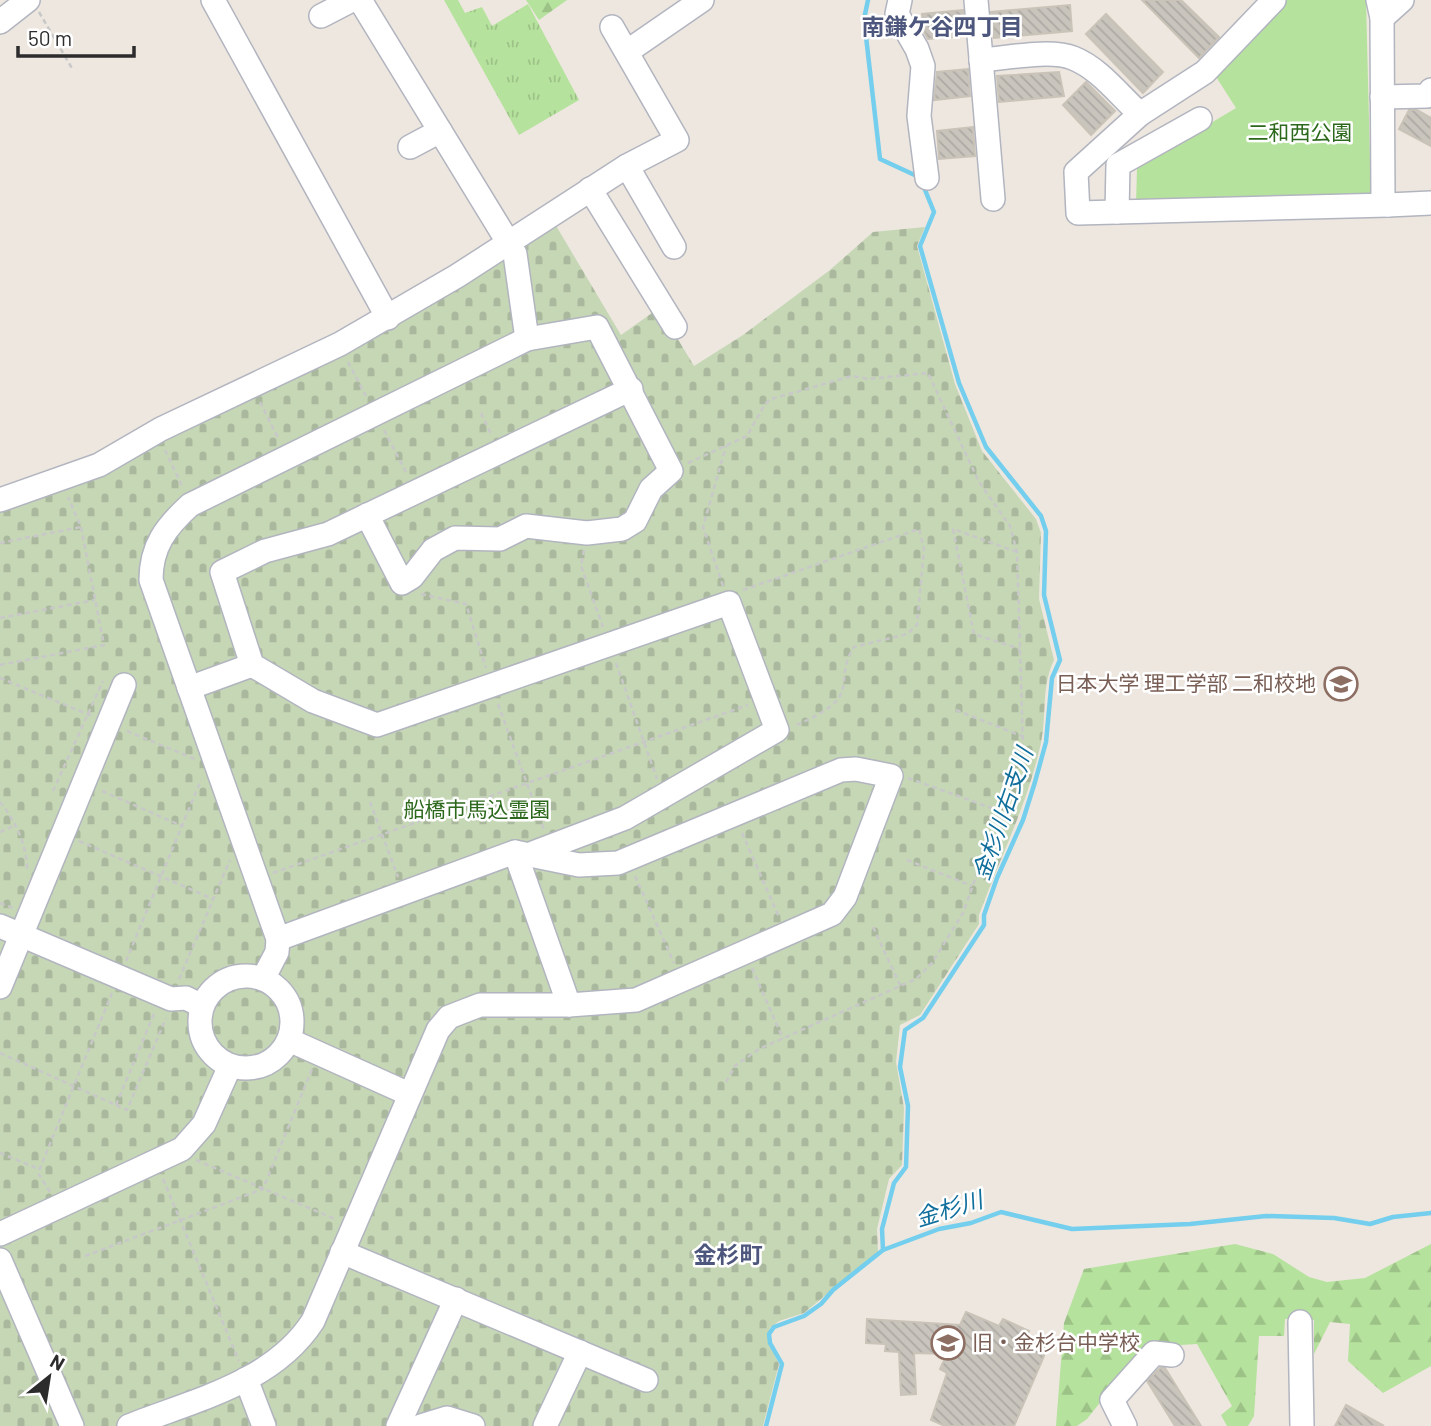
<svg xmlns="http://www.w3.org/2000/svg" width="1431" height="1426" viewBox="0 0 1431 1426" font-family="Barlow,'Noto Sans JP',sans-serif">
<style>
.grass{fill:url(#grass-tufts)}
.forest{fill:url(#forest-firs)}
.cemetery{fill:url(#cemetery-stones)}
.park{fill:#b5e29c}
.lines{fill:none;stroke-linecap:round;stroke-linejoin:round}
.stream{stroke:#74ceed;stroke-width:4.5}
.building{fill:url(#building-back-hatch);stroke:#c9c3b8;stroke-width:2}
.minor-casing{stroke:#b2b5bf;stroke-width:26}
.path{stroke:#c8c8c8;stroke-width:2.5;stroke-dasharray:5 3.5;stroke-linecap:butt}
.minor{stroke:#fff;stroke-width:23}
.labels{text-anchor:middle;stroke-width:5;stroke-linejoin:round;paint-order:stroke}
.park-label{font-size:21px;fill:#2d691c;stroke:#fff}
.education-label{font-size:21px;fill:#785e54;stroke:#fff;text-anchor:end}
.neighbourhood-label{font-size:23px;font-weight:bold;fill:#4d567c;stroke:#fff}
.water-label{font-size:23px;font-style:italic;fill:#106e9c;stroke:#fff}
</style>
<defs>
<pattern id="grass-tufts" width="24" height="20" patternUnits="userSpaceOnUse" patternTransform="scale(1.75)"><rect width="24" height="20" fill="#b5e29c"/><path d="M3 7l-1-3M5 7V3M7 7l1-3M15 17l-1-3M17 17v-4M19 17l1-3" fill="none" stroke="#9cc287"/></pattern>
<pattern id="forest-firs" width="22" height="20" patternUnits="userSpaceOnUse" patternTransform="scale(1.75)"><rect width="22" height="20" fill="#b5e29c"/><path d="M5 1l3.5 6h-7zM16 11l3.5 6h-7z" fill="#9cc287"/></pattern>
<pattern id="cemetery-stones" width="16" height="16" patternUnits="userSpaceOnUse" patternTransform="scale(1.75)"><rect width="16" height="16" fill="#c6d7b6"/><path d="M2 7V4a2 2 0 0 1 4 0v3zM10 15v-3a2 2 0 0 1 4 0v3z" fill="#aab99d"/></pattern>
<pattern id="building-back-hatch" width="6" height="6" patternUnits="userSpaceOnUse" patternTransform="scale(1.75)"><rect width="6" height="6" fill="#c9c5bd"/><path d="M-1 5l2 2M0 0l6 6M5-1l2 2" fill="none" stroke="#ada9a3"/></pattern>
</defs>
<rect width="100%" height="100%" fill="#ede7df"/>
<path class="grass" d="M 444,0 L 458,0 L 465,13 L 482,7 L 492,26 L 528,4 L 579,100 L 519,135 Z"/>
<g class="forest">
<path d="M 526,0 L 567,0 L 539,20 Z"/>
<path d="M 1235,1244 L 1273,1254 L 1309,1277 L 1327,1282 L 1365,1278 L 1431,1244 L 1431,1366 L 1383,1393 L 1348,1361 L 1350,1324 L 1330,1322 L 1314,1354 L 1314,1320 L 1285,1319 L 1284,1336 L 1259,1336 L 1254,1416 L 1248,1426 L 1227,1426 L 1221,1415 L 1232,1406 L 1197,1344 L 1164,1346 L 1110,1390 L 1087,1419 L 1077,1426 L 1056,1426 L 1064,1323 L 1084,1269 Z"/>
</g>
<path class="cemetery" d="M 552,219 L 621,335 L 659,308 L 694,366 L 743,335 L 830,270 L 873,232 L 925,227 L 917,246 L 955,384 L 982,451 L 1036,519 L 1041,533 L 1039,599 L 1054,660 C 1041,687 1047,714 1041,743 C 1028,803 1000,858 979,915 L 979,924 L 920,1015 L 900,1025 L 896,1062 L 904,1108 L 902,1165 L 889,1179 L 877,1229 L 878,1252 L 804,1313 L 779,1321 L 770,1328 L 769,1344 L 779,1364 L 763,1426 L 0,1426 L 0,505 L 47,489 Z"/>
<path class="park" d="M 1282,0 L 1366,0 L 1371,202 L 1136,206 L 1137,167 L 1236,108 L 1213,72 Z"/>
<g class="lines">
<g class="stream">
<path d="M 868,0 L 864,19 L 880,159 L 919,177"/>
<path d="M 883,1250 L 882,1229 L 894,1183 L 906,1167 L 908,1106 L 900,1067 L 905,1030 L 923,1018 L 984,925 L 984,915 L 997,878 L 1023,820 L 1035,782 L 1046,742 L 1052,678 L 1060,660 L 1044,595 L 1046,531 L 1041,516 L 986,447 L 959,383 L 920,246 L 934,212 L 923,185"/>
<path d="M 766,1426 L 782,1364 L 770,1343 L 769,1334 L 774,1327 L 804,1316 L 821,1304 L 833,1290 L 883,1250 L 939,1229 L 971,1223 L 1001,1212 L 1072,1229 L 1190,1224 L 1266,1216 L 1334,1218 L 1370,1224 L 1393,1217 L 1431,1213"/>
</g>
</g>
<g class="building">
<path d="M 1142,0 L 1181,0 L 1219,37 L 1199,58 Z"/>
<path d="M 1070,5 L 1072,31 L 994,38 L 991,12 Z"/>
<path d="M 963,10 L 965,36 L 928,39 L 924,32 L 922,14 Z"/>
<path d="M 1106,14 L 1163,72 L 1143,93 L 1086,34 Z"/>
<path d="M 968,69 L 970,96 L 934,100 L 937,72 Z"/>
<path d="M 1059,72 L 1064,96 L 999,102 L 997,76 Z"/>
<path d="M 1086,82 L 1115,111 L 1091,135 L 1063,105 Z"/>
<path d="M 1409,110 L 1417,110 L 1431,118 L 1431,146 L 1399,129 Z"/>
<path d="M 973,127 L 975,156 L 939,159 L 937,131 Z"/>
<path d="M 966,1312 L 999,1326 L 1003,1319 L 1029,1331 L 1025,1339 L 1047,1349 L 1014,1426 L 945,1426 L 931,1420 L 947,1373 L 940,1369 L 947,1354 L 914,1353 L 916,1394 L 901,1395 L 899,1352 L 885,1351 L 886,1344 L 866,1343 L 867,1319 L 960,1325 Z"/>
<path d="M 1160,1368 L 1165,1368 L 1201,1426 L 1175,1426 L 1147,1381 Z"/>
<path d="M 1346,1405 L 1384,1426 L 1335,1426 Z"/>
</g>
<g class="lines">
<defs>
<g id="minor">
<path d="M 213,0 L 388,318"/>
<path d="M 360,0 L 508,242"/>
<path d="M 900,0 L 897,14 L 917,49 L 923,66 L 919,116 L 927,178"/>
<path d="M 976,0 L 993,199"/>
<path d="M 1274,0 L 1205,72 L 1140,114 L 1076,172 L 1078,213 L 1388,205"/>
<path d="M 1378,0 L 1382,18 L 1383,199 L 1388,205 L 1431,203"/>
<path d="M 321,16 L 352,0"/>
<path d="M 1382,18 L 1402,0"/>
<path d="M 0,22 L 28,0"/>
<path d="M 628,51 L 702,0"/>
<path d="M 981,60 C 1006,58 1051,49 1073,58 C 1099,68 1120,96 1140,114"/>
<path d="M 1382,97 L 1427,96 L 1431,90"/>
<path d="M 410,147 L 440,131"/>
<path d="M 627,166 L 674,247"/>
<path d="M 590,189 L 675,327"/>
<path d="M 1117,212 L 1118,165 L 1200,119"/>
<path d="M 515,254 L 527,339"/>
<path d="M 0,500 L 99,465 L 161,429 L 340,344 L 457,276 L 627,166 L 677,140 L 612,27"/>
<path d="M 189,688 L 252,665"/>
<path d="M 515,852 L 569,1005"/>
<path d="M 533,853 L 625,818 L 777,730 L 729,603 L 377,725 L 313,701 L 252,665 L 222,572 L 265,551 L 328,534 L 631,389"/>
<path d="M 0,926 L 171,999 L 186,998 L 202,1006"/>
<circle cx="246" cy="1022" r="46"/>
<path d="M 263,979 L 277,952 L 278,939 L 151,580 C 151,546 166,527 190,505 L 527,339 L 597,327 L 671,471 L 651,489 L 635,521 L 622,529 L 587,533 L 526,526 L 500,539 L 455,538 L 433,550 L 412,577 L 402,583 L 367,515"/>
<path d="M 0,987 L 124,685"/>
<path d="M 289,1040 L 409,1094"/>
<path d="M 0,1234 L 182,1149 L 204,1124 L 230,1066"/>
<path d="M 342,1252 L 646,1380"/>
<path d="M 0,1260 L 72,1426"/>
<path d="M 1300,1322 L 1302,1426"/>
<path d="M 246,1379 L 264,1426"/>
<path d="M 129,1426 C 194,1400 273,1383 313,1321 L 438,1030 L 449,1017 L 480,1005 L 569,1005 L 636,1000 L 832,914 L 845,897 L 891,776 L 856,769 L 841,770 L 618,863 L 579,865 L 515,852 L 278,939"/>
<path d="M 398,1426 L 456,1299"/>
<path d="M 421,1426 L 447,1418 L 473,1426"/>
<path d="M 545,1426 L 580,1352"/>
<path d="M 1125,1426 L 1112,1400 L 1154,1353 L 1172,1355"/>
</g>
</defs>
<use href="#minor" class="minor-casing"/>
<g class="path">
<path d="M 39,12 L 73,70"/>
<path d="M 348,362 L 366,396"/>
<path d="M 260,402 L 279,440"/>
<path d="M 481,413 L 492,436"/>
<path d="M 384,430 L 407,474"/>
<path d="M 165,450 L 183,488"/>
<path d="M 688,463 L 747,436 L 765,404 L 771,399 L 852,376 L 869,379 L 928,373 L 979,482 L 1010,526 L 1017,552 L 1023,745 L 963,913 L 932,963 L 916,979 L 759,1049 L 736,1065 L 726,1082"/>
<path d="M 0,543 L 81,527"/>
<path d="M 584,550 L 581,566 L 603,627"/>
<path d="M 1017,552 L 953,529 L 974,634 L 1020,649"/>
<path d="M 723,586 L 703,527 L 726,446"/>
<path d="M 743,590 L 919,529 L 924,549 L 917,625 L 907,634 L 854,647 C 834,678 858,692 819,714 C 811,718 803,723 793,726"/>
<path d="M 421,594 L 466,604 L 486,668"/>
<path d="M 0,618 L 95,600"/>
<path d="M 616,663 L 657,779"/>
<path d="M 0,665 L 104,645 L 81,527 L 68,497"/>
<path d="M 0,678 L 92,716"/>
<path d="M 498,704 L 544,830"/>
<path d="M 956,710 L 1024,737"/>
<path d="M 127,731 L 195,759"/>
<path d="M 908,778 L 1000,811"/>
<path d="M 53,791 L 103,681"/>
<path d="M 102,791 L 182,826"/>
<path d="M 0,802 C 15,820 27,845 27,869"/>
<path d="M 370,802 L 398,877"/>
<path d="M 0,832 L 16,825"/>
<path d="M 742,833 L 779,917"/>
<path d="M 79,841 L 213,899"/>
<path d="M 907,860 L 972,886"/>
<path d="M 273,873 L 748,705"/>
<path d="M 635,876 L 674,963"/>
<path d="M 0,903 L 13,908"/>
<path d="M 873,927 L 901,987"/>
<path d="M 126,961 L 201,780"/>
<path d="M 752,968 L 783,1039"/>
<path d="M 179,979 L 230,860"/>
<path d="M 0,1053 L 127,1110 L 166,1018"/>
<path d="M 116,1105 L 154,1014"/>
<path d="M 0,1153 L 39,1169"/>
<path d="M 196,1160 L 335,1219"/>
<path d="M 163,1179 L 239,1361"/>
<path d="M 50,1192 L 38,1173 L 112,993"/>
<path d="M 85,1256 L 263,1189 L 312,1069"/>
</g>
<use href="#minor" class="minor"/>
</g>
<defs>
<symbol id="university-ring" viewBox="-11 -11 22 22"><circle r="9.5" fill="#fff" stroke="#8d6e63" stroke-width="1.5"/><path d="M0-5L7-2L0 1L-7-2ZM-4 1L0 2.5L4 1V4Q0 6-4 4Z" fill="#8d6e63"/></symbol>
<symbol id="school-ring" viewBox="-11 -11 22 22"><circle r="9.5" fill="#fff" stroke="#8d6e63" stroke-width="1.5"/><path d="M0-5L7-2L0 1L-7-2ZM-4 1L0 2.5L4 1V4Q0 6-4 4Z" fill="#8d6e63"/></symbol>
</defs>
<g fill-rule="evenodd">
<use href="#university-ring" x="1322" y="665" width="38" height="38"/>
<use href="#school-ring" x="929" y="1324" width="38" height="38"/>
</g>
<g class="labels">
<g class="park-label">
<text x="1300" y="140">二和西公園</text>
<text x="477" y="817">船橋市馬込霊園</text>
</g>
<g class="education-label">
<text x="1316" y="691">日本大学 理工学部 二和校地</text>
<text x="972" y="1350" text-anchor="start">旧・金杉台中学校</text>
</g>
<g class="neighbourhood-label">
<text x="942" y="35">南鎌ケ谷四丁目</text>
<text x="728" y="1263">金杉町</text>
</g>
<g class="water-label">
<text transform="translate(1003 814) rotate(-71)" y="8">金杉川右支川</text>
<text transform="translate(949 1209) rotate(-17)" y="8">金杉川</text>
</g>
</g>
<g transform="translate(49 1377) rotate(30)" stroke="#ffffff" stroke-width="5" paint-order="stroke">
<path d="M0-5L12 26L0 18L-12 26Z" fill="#2c2c2c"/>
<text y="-10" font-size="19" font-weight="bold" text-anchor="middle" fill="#2c2c2c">N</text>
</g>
<path d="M18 46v10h116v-10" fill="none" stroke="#2c2c2c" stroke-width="3.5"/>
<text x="28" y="46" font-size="21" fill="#2c2c2c" stroke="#ffffff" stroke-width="5" paint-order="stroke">50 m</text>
</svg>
